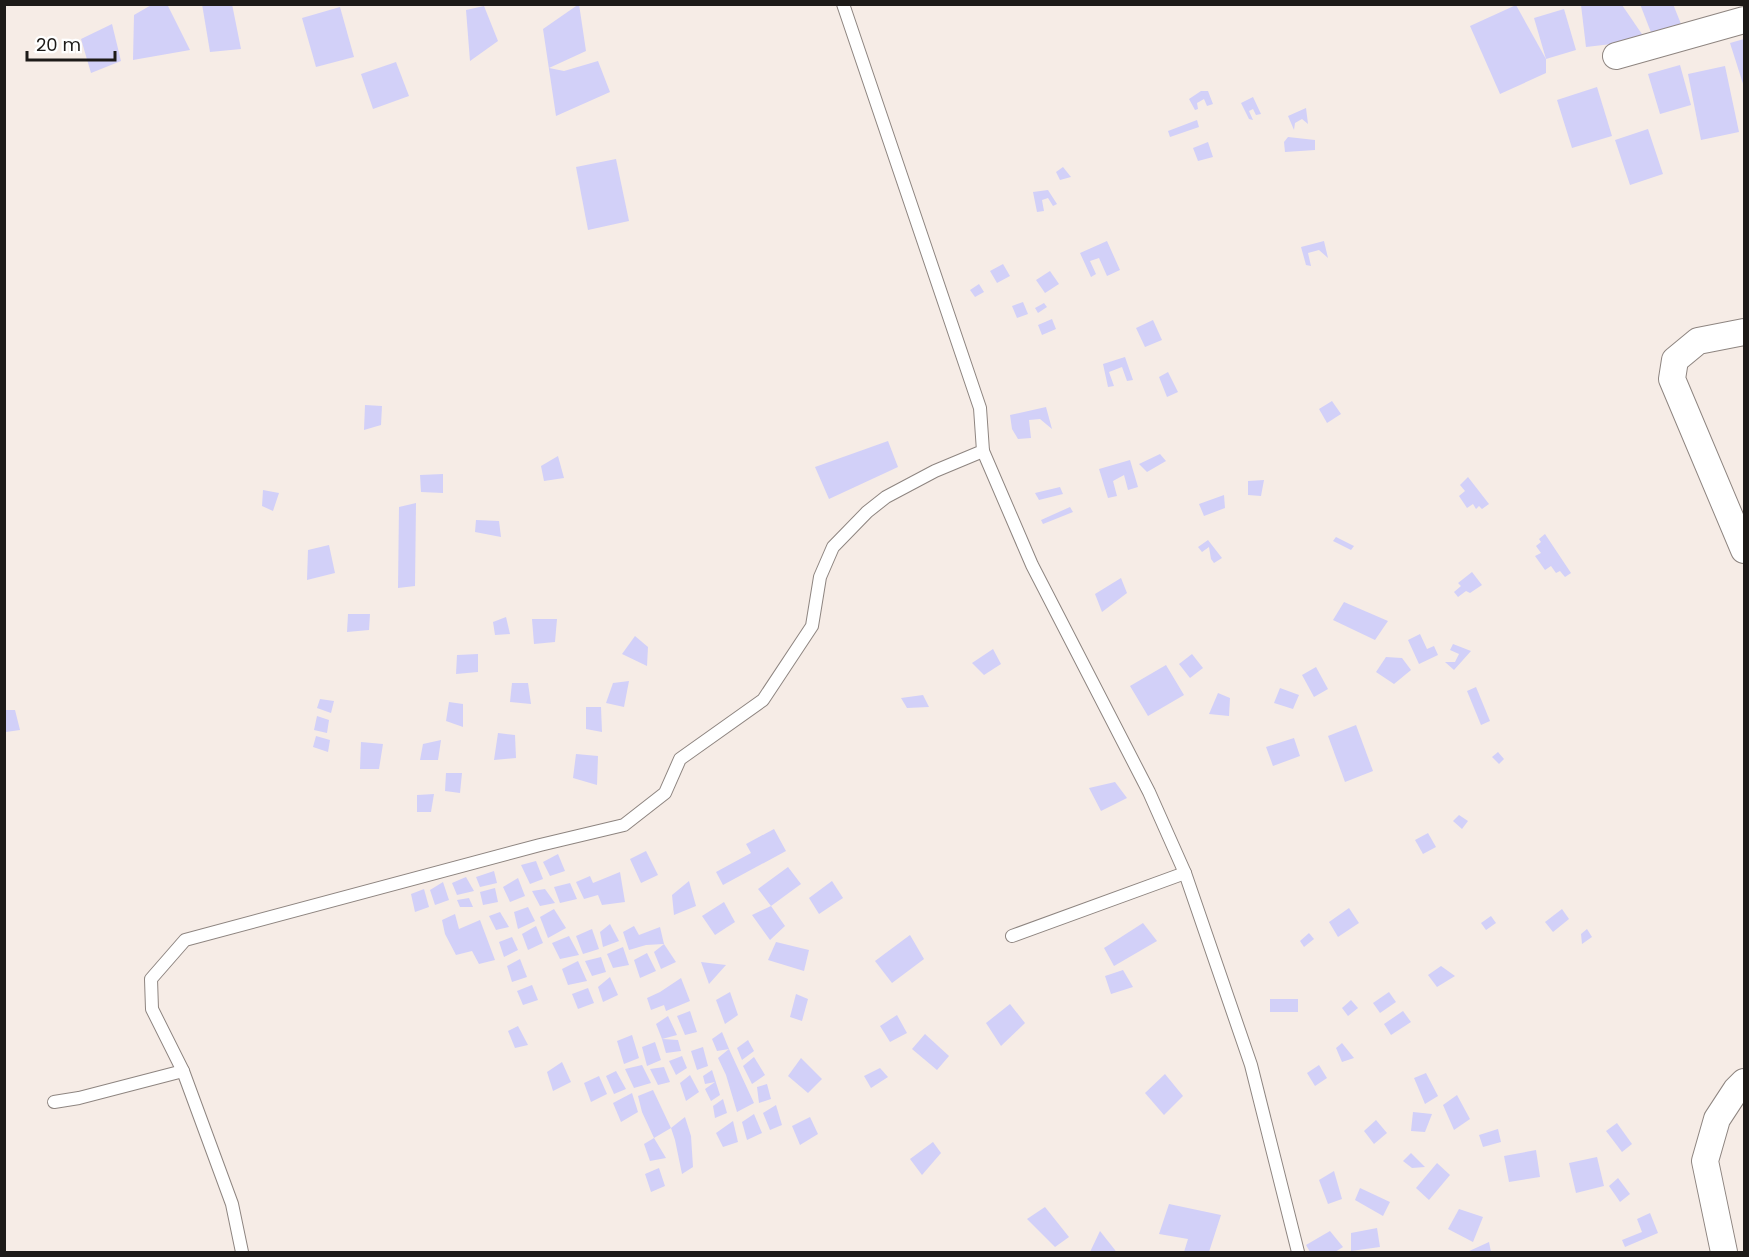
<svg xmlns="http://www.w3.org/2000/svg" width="1749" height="1257" viewBox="0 0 1749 1257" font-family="Poppins,sans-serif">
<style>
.building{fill:#d2d0f8}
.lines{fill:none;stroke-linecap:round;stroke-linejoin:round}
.service-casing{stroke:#8e8580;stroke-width:14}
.minor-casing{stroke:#8e8580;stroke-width:28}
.service{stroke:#fff;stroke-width:12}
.minor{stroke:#fff;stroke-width:26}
</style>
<rect width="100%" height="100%" fill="#f6ece6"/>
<g class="building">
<path d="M 153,4 L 167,4 L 190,50 L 133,60 L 134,15 Z"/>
<path d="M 202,4 L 232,4 L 241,49 L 210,52 Z"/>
<path d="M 579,4 L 586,51 L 549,68 L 564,71 L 598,61 L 610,92 L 556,116 L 543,29 Z"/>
<path d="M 1640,4 L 1673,4 L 1681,24 L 1652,35 Z"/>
<path d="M 1516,5 L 1546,59 L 1546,73 L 1500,94 L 1470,26 Z"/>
<path d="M 1581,5 L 1622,5 L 1646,40 L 1586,47 Z"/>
<path d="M 484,6 L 498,41 L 470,61 L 466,10 Z"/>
<path d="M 340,7 L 354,57 L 316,67 L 302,18 Z"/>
<path d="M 1564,9 L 1576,50 L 1546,59 L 1534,18 Z"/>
<path d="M 112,24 L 121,61 L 91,73 L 81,39 Z"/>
<path d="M 1744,39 L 1744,87 L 1730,43 Z"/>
<path d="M 396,62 L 409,96 L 373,109 L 361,74 Z"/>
<path d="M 1680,65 L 1691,105 L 1660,114 L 1648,74 Z"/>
<path d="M 1725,66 L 1739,132 L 1701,140 L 1688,74 Z"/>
<path d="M 1597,87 L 1612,136 L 1572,148 L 1557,100 Z"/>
<path d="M 1201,91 L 1208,91 L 1213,104 L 1207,106 L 1204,99 L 1197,103 L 1198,109 L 1195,110 L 1189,99 Z"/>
<path d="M 1253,97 L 1261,114 L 1256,115 L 1253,109 L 1249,111 L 1253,120 L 1249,119 L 1241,103 Z"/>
<path d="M 1306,108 L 1308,124 L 1302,119 L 1295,123 L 1294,130 L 1288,116 Z"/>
<path d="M 1197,120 L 1199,127 L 1170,137 L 1168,131 Z"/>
<path d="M 1648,129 L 1663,174 L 1630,185 L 1615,140 Z"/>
<path d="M 1288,137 L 1315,140 L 1315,150 L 1285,152 L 1284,142 Z"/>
<path d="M 1208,142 L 1213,157 L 1198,161 L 1193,148 Z"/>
<path d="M 616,159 L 629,221 L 588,230 L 576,167 Z"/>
<path d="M 1063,167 L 1071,177 L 1060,180 L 1056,172 Z"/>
<path d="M 1048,190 L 1057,204 L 1053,206 L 1048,198 L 1042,200 L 1044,211 L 1037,212 L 1033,192 Z"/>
<path d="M 1107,241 L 1120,270 L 1107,276 L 1099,258 L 1090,261 L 1096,274 L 1091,277 L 1080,253 Z"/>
<path d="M 1324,241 L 1328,258 L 1319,250 L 1308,253 L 1311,266 L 1306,265 L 1301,247 Z"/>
<path d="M 1003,264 L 1010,276 L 997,283 L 990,271 Z"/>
<path d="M 1050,271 L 1059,284 L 1045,293 L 1036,280 Z"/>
<path d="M 979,284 L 984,292 L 975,297 L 970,290 Z"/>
<path d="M 1023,302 L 1028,314 L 1017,318 L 1012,306 Z"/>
<path d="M 1044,303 L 1047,307 L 1038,313 L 1035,308 Z"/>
<path d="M 1052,319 L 1056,329 L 1042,335 L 1038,325 Z"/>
<path d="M 1153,320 L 1162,340 L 1145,347 L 1136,328 Z"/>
<path d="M 1125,357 L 1133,380 L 1127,381 L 1122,367 L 1109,372 L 1114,386 L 1108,387 L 1103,364 Z"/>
<path d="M 1168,372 L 1178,392 L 1167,397 L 1159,377 Z"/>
<path d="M 1332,401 L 1341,414 L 1327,423 L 1319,409 Z"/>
<path d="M 365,405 L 382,406 L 381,425 L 364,430 Z"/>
<path d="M 1046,407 L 1052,429 L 1040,419 L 1029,420 L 1031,438 L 1018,439 L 1012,429 L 1010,415 Z"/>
<path d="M 888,441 L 898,467 L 829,499 L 815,467 Z"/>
<path d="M 1160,454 L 1166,461 L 1147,472 L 1139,464 Z"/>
<path d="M 558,456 L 564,478 L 544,481 L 541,466 Z"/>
<path d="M 1130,460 L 1138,487 L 1128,490 L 1124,475 L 1113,481 L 1117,496 L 1108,498 L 1099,469 Z"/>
<path d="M 443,474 L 443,493 L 421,492 L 420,475 Z"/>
<path d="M 1468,477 L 1489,504 L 1482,509 L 1479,506 L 1476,509 L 1473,504 L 1467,508 L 1459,496 L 1465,491 L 1460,485 Z"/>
<path d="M 1264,480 L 1261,496 L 1248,495 L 1248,481 Z"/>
<path d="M 1060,487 L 1063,494 L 1039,500 L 1035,493 Z"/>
<path d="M 263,490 L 279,493 L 273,511 L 262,506 Z"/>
<path d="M 1224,495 L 1225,508 L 1204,516 L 1199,504 Z"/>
<path d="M 416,503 L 415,586 L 398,588 L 399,507 Z"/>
<path d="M 1070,507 L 1073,512 L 1043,524 L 1041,520 Z"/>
<path d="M 476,520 L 499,521 L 501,537 L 475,532 Z"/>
<path d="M 1545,534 L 1571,573 L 1565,577 L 1560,571 L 1556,573 L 1551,566 L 1545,570 L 1535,556 L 1541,553 L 1536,546 L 1541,542 L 1539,539 Z"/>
<path d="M 1336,537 L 1354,546 L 1351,550 L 1333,541 Z"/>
<path d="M 1208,540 L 1222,558 L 1214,563 L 1211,559 L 1209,547 L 1202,552 L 1198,547 Z"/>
<path d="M 329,545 L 335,573 L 307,580 L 308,550 Z"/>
<path d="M 1472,572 L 1482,585 L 1470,593 L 1466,591 L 1458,597 L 1454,592 L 1461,586 L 1458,583 Z"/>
<path d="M 1121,578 L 1127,593 L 1102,612 L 1095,594 Z"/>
<path d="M 1344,602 L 1388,621 L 1375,640 L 1333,620 Z"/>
<path d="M 348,614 L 370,614 L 369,630 L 347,632 Z"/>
<path d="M 506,617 L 510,634 L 495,635 L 493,622 Z"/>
<path d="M 532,619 L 557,619 L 555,642 L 534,644 Z"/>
<path d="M 1420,634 L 1427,649 L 1434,646 L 1438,655 L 1419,664 L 1408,640 Z"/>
<path d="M 635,636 L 648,647 L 647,666 L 622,654 Z"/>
<path d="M 1453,644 L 1471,651 L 1454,670 L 1445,662 L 1455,662 L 1459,654 L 1450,650 Z"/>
<path d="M 993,649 L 1001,664 L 984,675 L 972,663 Z"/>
<path d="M 478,654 L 478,672 L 456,674 L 457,655 Z"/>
<path d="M 1192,654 L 1203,668 L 1190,678 L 1179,664 Z"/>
<path d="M 1386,657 L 1402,658 L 1411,670 L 1394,684 L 1376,672 Z"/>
<path d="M 1166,665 L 1184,695 L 1148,716 L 1130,686 Z"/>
<path d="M 1316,667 L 1328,689 L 1314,697 L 1302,675 Z"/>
<path d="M 629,681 L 624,707 L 606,703 L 613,683 Z"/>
<path d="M 512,683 L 528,683 L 531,704 L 510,702 Z"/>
<path d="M 1476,687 L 1490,721 L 1481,725 L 1467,691 Z"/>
<path d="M 1280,688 L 1299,695 L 1293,709 L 1274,703 Z"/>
<path d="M 1218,693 L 1230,698 L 1229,716 L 1209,714 Z"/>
<path d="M 923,695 L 929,707 L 907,708 L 901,698 Z"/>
<path d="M 320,699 L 334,701 L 331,713 L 317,708 Z"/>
<path d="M 449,702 L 463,704 L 463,727 L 446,721 Z"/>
<path d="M 586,707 L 601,707 L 602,732 L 586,729 Z"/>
<path d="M 4,710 L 15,710 L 20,730 L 6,732 Z"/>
<path d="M 317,716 L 329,720 L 327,733 L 314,730 Z"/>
<path d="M 1356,725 L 1373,771 L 1345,782 L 1328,736 Z"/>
<path d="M 498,733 L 515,735 L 516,758 L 494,760 Z"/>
<path d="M 316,736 L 330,740 L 328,752 L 313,747 Z"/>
<path d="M 1294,738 L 1300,756 L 1273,766 L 1266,747 Z"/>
<path d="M 441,740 L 438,760 L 420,760 L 423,744 Z"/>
<path d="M 361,742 L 383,744 L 379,769 L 360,769 Z"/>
<path d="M 1498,752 L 1504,759 L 1499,764 L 1492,757 Z"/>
<path d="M 576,754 L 598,756 L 597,785 L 573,778 Z"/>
<path d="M 446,773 L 462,773 L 460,793 L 445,791 Z"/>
<path d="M 1115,782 L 1127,798 L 1101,811 L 1089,788 Z"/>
<path d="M 434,794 L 431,812 L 417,812 L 417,795 Z"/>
<path d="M 1459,815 L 1468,821 L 1462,829 L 1453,821 Z"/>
<path d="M 774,829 L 786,851 L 723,885 L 716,872 L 751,853 L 746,844 Z"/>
<path d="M 1428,833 L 1436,847 L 1423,854 L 1415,840 Z"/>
<path d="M 646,851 L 658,875 L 641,883 L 630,859 Z"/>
<path d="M 558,854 L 565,871 L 550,876 L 543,862 Z"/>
<path d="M 536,861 L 543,879 L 530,884 L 521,865 Z"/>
<path d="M 788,867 L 801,884 L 771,906 L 785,926 L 770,940 L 752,915 L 771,906 L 758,889 Z"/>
<path d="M 494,871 L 497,883 L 480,887 L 476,877 Z"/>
<path d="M 620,872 L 625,902 L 602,905 L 598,895 L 584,899 L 576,882 L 590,876 L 593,883 Z"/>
<path d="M 466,877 L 474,891 L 457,895 L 452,883 Z"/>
<path d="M 518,878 L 525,896 L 510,902 L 503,887 Z"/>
<path d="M 689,881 L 696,906 L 674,915 L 672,895 Z"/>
<path d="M 832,881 L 843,898 L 819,914 L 809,898 Z"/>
<path d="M 443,882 L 449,900 L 435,905 L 430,890 Z"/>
<path d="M 570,883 L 577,899 L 560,903 L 554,887 Z"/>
<path d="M 495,888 L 498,902 L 483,905 L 480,892 Z"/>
<path d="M 424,889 L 429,907 L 415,912 L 411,894 Z"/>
<path d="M 545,889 L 555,903 L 540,906 L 532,891 Z"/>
<path d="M 469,898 L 473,907 L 460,907 L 457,900 Z"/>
<path d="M 724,902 L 735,922 L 715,935 L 702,916 Z"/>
<path d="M 528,907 L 535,921 L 518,929 L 514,912 Z"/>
<path d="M 1349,908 L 1359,923 L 1338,937 L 1329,922 Z"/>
<path d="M 554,909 L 566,928 L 548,938 L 540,917 Z"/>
<path d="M 1562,909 L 1569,919 L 1553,932 L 1545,922 Z"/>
<path d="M 500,912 L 509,927 L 496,930 L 489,916 Z"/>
<path d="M 455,914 L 459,929 L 480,920 L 495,960 L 479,964 L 472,951 L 456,955 L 445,934 L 442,920 Z"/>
<path d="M 1491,916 L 1496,923 L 1486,930 L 1481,923 Z"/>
<path d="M 1143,923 L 1157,941 L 1114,966 L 1104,948 Z"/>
<path d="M 610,924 L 619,941 L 603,947 L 600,932 Z"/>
<path d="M 536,926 L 543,943 L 528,950 L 522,934 Z"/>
<path d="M 634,926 L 639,935 L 660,927 L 664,944 L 646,945 L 629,950 L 623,932 Z"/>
<path d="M 592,929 L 599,949 L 583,954 L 576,936 Z"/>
<path d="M 1587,929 L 1592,937 L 1582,944 L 1581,934 Z"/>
<path d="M 1309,933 L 1314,939 L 1304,947 L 1300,941 Z"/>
<path d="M 910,935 L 924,959 L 892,983 L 875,961 Z"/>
<path d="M 569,936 L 579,955 L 560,959 L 552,943 Z"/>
<path d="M 512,937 L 518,950 L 504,957 L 499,942 Z"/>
<path d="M 776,942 L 809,950 L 804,971 L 768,960 Z"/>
<path d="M 664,944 L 676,962 L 661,969 L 654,952 Z"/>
<path d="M 623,947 L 629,965 L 613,968 L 607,954 Z"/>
<path d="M 647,953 L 656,971 L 640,978 L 634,960 Z"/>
<path d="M 601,957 L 606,972 L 592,976 L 585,961 Z"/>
<path d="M 520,959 L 527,977 L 512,982 L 507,966 Z"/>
<path d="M 578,961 L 587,981 L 568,985 L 562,969 Z"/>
<path d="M 701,962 L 726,965 L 709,984 Z"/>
<path d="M 1441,966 L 1455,976 L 1437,987 L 1428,975 Z"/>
<path d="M 1123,970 L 1133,987 L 1111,994 L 1105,976 Z"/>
<path d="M 610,977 L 618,995 L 603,1002 L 598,987 Z"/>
<path d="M 681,978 L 690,1001 L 666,1011 L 664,1005 L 651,1010 L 647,998 L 660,992 Z"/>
<path d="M 532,985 L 538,1000 L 523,1005 L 517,991 Z"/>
<path d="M 588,988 L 594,1003 L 578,1009 L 572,994 Z"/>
<path d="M 730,992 L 738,1015 L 725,1024 L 716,1000 Z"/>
<path d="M 1389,992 L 1396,1002 L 1380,1013 L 1373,1003 Z"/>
<path d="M 796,994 L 808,999 L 802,1021 L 790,1017 Z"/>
<rect x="1270" y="999" width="28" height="13"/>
<path d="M 1351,1000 L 1358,1008 L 1348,1016 L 1342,1008 Z"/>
<path d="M 1010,1004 L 1025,1023 L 1001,1046 L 986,1023 Z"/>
<path d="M 690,1011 L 697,1032 L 685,1035 L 677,1016 Z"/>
<path d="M 1403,1011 L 1411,1022 L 1391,1035 L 1384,1024 Z"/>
<path d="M 897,1015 L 907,1033 L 890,1042 L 880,1026 Z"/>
<path d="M 668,1016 L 677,1035 L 662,1039 L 656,1024 Z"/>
<path d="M 518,1026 L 528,1045 L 515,1048 L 508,1031 Z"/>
<path d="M 722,1032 L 729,1049 L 717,1051 L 712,1039 Z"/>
<path d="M 925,1034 L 949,1056 L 937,1070 L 912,1049 Z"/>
<path d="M 632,1035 L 639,1058 L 624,1064 L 617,1041 Z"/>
<path d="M 662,1039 L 678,1040 L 681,1051 L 666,1053 Z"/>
<path d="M 748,1040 L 754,1051 L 742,1060 L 737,1048 Z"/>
<path d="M 655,1042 L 661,1060 L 647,1066 L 642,1047 Z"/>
<path d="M 1342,1043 L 1354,1058 L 1342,1062 L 1336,1048 Z"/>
<path d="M 703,1047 L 708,1066 L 697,1070 L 691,1051 Z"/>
<path d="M 729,1049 L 754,1103 L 737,1112 L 726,1075 L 718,1058 Z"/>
<path d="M 682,1056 L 687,1068 L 676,1075 L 669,1061 Z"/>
<path d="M 754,1057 L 765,1075 L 752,1084 L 743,1066 Z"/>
<path d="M 801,1058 L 822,1079 L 808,1093 L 788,1076 Z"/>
<path d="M 562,1062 L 571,1082 L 553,1091 L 547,1072 Z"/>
<path d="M 642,1065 L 651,1083 L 634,1088 L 625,1069 Z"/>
<path d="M 1319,1065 L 1327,1078 L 1315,1086 L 1307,1073 Z"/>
<path d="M 664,1067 L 670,1082 L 658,1085 L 650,1069 Z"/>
<path d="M 880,1068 L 888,1077 L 871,1088 L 864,1076 Z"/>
<path d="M 712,1070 L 720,1095 L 711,1101 L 705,1089 L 715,1082 L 705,1084 L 703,1076 Z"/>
<path d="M 616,1071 L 626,1089 L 614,1094 L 606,1076 Z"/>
<path d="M 1426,1073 L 1438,1096 L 1425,1104 L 1414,1078 Z"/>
<path d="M 1165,1074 L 1183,1096 L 1164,1115 L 1145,1093 Z"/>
<path d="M 690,1075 L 699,1092 L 686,1101 L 680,1083 Z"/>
<path d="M 599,1076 L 607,1094 L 591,1102 L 584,1083 Z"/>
<path d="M 767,1084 L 771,1099 L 759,1103 L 757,1087 Z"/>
<path d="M 653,1090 L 671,1128 L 654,1138 L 642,1112 L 638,1096 Z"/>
<path d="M 632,1093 L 638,1112 L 621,1122 L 613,1103 Z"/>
<path d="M 1457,1095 L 1470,1119 L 1454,1130 L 1443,1105 Z"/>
<path d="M 723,1099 L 727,1113 L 715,1118 L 713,1106 Z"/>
<path d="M 776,1105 L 782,1125 L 770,1130 L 763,1113 Z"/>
<path d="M 1413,1112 L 1432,1114 L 1425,1132 L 1411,1131 Z"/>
<path d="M 754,1114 L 762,1133 L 747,1140 L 742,1122 Z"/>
<path d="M 685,1117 L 691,1136 L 693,1167 L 682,1174 L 675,1140 L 671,1128 Z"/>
<path d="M 810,1117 L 818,1134 L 800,1145 L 792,1126 Z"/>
<path d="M 1376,1120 L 1387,1133 L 1374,1144 L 1364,1131 Z"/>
<path d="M 733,1121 L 738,1142 L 723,1147 L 716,1133 Z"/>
<path d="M 1617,1123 L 1632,1144 L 1622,1152 L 1606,1131 Z"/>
<path d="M 1498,1129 L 1501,1142 L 1483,1147 L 1479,1135 Z"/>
<path d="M 654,1138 L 666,1158 L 650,1161 L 644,1144 Z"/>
<path d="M 933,1142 L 941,1153 L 922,1175 L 910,1159 Z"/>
<path d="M 1536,1150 L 1540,1177 L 1509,1182 L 1504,1156 Z"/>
<path d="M 1411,1153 L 1425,1167 L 1412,1168 L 1403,1161 Z"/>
<path d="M 1597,1157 L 1604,1186 L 1576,1193 L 1569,1163 Z"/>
<path d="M 1437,1163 L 1450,1175 L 1429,1200 L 1416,1188 Z"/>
<path d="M 659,1168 L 665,1186 L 651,1192 L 645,1174 Z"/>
<path d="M 1334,1171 L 1342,1199 L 1328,1204 L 1319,1180 Z"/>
<path d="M 1618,1178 L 1630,1194 L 1620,1202 L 1609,1186 Z"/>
<path d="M 1360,1188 L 1390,1202 L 1383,1216 L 1355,1200 Z"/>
<path d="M 1169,1204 L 1221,1215 L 1209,1252 L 1184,1252 L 1188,1239 L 1159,1234 Z"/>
<path d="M 1045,1207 L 1069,1237 L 1055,1247 L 1027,1219 Z"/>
<path d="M 1459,1209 L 1483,1217 L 1473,1242 L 1448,1229 Z"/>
<path d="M 1650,1213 L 1658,1233 L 1625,1247 L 1622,1240 L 1642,1232 L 1637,1219 Z"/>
<path d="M 1377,1228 L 1380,1247 L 1351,1251 L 1351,1233 Z"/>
<path d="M 1100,1231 L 1115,1250 L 1116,1252 L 1090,1252 Z"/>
<path d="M 1330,1231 L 1343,1247 L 1335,1252 L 1310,1252 L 1306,1245 Z"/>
<path d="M 1489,1242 L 1491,1252 L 1467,1252 Z"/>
</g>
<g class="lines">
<defs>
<g id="service">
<path d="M 983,451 L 1032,565 L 1149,792 L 1185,873 L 1251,1065 L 1298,1252"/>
<path d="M 1012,936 L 1185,873"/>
<path d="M 54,1102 L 79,1098 L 183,1071"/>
<path d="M 242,1252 L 232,1204 L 183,1071 L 152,1009 L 151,979 L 185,940 L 540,845 L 624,825 L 665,793 L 680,759 L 763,700 L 812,626 L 820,577 L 833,547 L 867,512 L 886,497 L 935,471 L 983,451 L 980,408 L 843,4"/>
</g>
<g id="minor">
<path d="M 1616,56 L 1744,20"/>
<path d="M 1744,332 L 1698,341 L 1675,360 L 1672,379 L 1744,550"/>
<path d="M 1724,1252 L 1705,1161 L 1717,1119 L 1736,1090 L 1744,1082"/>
</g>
</defs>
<use href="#service" class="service-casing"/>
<use href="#minor" class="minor-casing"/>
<use href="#service" class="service"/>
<use href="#minor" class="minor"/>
</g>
<rect width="1749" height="1257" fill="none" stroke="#1d1a18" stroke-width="12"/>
<path d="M27 51v9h88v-9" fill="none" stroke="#1d1a18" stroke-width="3"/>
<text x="36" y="51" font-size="18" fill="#1d1a18" stroke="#ffffff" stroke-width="4.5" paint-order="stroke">20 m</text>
</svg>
